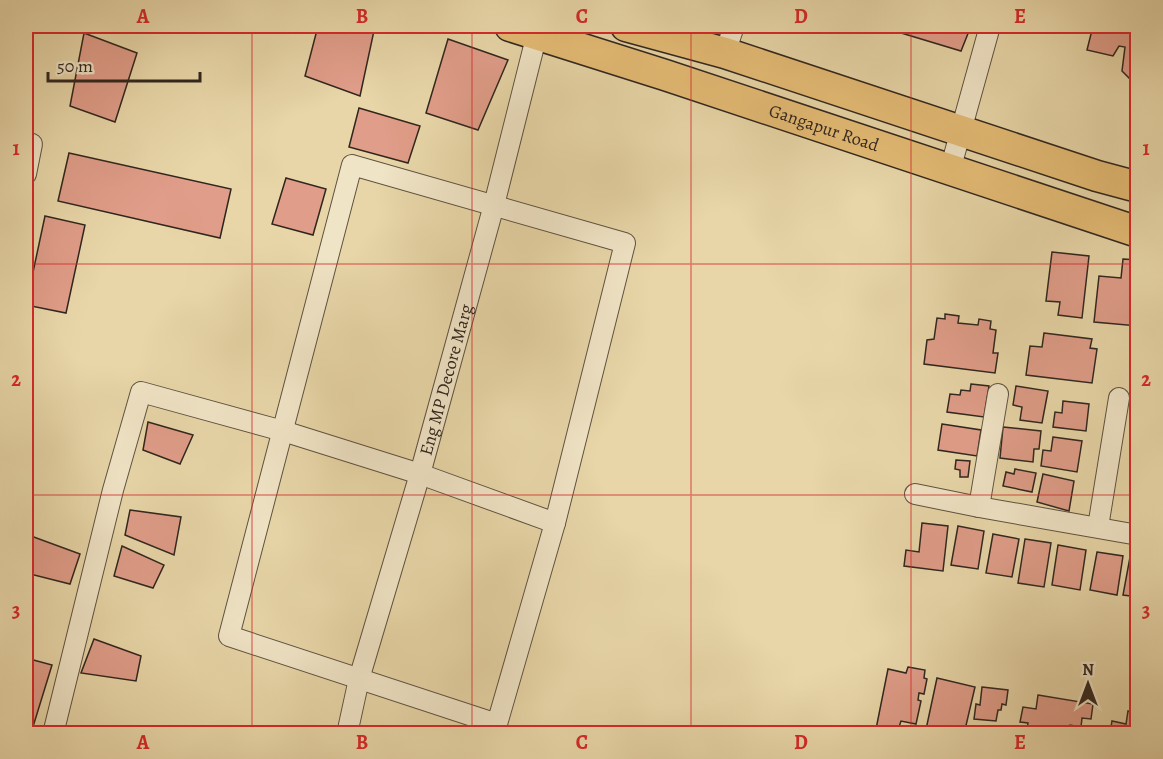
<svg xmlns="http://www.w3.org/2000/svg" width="1163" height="759" viewBox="0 0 1163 759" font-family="Alegreya,serif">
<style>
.building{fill:#e09d89;stroke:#30261e;stroke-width:1.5}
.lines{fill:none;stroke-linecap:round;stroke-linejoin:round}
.street-casing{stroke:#5e5240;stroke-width:22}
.primary-casing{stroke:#30261e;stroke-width:33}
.street{stroke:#f0e4c6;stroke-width:20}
.primary{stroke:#e4bb74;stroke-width:30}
.grid{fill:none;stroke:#d62828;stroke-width:1.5;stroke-opacity:0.55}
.labels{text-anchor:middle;stroke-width:4.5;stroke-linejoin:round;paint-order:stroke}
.street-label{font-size:18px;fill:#30261e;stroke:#f0e4c6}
.neatline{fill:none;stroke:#d62828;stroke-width:2}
.grid-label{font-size:20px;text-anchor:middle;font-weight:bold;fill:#d62828}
</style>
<rect width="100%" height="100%" fill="#e8d6a8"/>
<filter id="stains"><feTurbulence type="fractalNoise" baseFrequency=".00333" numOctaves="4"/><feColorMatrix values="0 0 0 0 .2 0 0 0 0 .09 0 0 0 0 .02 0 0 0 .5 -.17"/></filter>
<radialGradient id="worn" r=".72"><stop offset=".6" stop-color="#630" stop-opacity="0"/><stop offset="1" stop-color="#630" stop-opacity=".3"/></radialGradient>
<g class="building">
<path d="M 318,26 L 375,26 L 360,96 L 305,76 Z"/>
<path d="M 878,26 L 971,26 L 961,51 Z"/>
<path d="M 1093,26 L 1138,26 L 1138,82 L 1133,82 L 1122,71 L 1125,47 L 1119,46 L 1113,56 L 1087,50 Z"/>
<path d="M 84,33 L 137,53 L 115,122 L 70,106 Z"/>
<path d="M 448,39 L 508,60 L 478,130 L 426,113 Z"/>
<path d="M 359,108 L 420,126 L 408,163 L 349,147 Z"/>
<path d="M 69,153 L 231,189 L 220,238 L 58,201 Z"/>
<path d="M 286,178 L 326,189 L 313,235 L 272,224 Z"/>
<path d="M 45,216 L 85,225 L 66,313 L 26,305 Z"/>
<path d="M 1052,252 L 1089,256 L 1082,318 L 1058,315 L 1060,302 L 1046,301 Z"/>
<path d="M 1123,259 L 1138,260 L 1138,326 L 1094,322 L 1099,276 L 1121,278 Z"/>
<path d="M 945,314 L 959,316 L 958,323 L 978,325 L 979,319 L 991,321 L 990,329 L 996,330 L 993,353 L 998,353 L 995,373 L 924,364 L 927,340 L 934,339 L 937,318 L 945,319 Z"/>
<path d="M 1044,333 L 1092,339 L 1090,348 L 1097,349 L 1092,383 L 1026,375 L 1030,346 L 1042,347 Z"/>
<path d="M 971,384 L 989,386 L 984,417 L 947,412 L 950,394 L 960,395 L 961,390 L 970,391 Z"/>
<path d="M 1016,386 L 1048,391 L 1042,423 L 1020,420 L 1022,407 L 1013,405 Z"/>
<path d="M 1063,401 L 1089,404 L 1086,431 L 1053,427 L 1055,412 L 1062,413 Z"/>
<path d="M 148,422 L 193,435 L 180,464 L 143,450 Z"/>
<path d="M 942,424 L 981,430 L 977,456 L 938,450 Z"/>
<path d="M 1003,427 L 1041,431 L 1039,449 L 1034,449 L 1033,462 L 1000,458 Z"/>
<path d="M 1053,437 L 1082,441 L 1077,472 L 1041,466 L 1043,450 L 1051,451 Z"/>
<path d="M 956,460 L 970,461 L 968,477 L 960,477 L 960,470 L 955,469 Z"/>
<path d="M 1015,469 L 1036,473 L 1032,492 L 1003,486 L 1006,472 L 1014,474 Z"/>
<path d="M 1043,474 L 1074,481 L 1069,511 L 1037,502 Z"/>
<path d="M 130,510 L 181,517 L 174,555 L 125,535 Z"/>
<path d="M 922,523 L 948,526 L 943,571 L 904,566 L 906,550 L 919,552 Z"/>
<path d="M 958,526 L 984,531 L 978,569 L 951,565 Z"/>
<path d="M 993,534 L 1019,539 L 1012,577 L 986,573 Z"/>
<path d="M 31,536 L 80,554 L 70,584 L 26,573 Z"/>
<path d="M 1025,539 L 1051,543 L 1044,587 L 1018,583 Z"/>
<path d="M 1058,545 L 1086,550 L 1080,590 L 1052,585 Z"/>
<path d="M 122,546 L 164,565 L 153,588 L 114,576 Z"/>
<path d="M 1097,552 L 1123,556 L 1117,595 L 1090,590 Z"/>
<path d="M 1130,557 L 1138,558 L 1138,597 L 1123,595 Z"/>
<path d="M 94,639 L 141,656 L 136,681 L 81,673 Z"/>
<path d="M 26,658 L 52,665 L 32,730 L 26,728 Z"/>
<path d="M 908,667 L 925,670 L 924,678 L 927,679 L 924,694 L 919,693 L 918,700 L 921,701 L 916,724 L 901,721 L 899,727 L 914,730 L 913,734 L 875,734 L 888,669 L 906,673 Z"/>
<path d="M 937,678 L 975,687 L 964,734 L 925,734 Z"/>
<path d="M 982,687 L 1008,690 L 1006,705 L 1002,704 L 1001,710 L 998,710 L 996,721 L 974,719 L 976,704 L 980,705 Z"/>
<path d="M 1038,695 L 1093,704 L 1091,719 L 1082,718 L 1081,727 L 1070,725 L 1068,734 L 1026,734 L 1028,723 L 1020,722 L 1023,707 L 1036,709 Z"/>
<path d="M 1128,711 L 1138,713 L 1138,734 L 1110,733 L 1112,721 L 1126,724 Z"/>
</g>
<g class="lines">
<defs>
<g id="street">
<path d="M 725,53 L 734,26"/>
<path d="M 26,142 L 32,144 L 26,174"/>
<path d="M 352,165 L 625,243 L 555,523 L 497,724 L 229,636 Z"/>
<path d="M 950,170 L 990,26"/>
<path d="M 915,494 L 979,507 L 1138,535"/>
<path d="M 979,507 L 998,394"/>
<path d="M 1098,527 L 1119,398"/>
<path d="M 53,734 L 113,490 L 141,392 L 283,431 L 420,474 L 555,523"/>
<path id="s1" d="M 347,734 L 359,679 L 420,474 L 494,205 L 539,26"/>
</g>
<g id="primary">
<path id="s2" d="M 510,26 L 665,75 L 1138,232"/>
<path d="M 626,26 L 725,53 L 1097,176 L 1138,187"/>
</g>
</defs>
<use href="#street" class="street-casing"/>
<use href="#primary" class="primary-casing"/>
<use href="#street" class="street"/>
<use href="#primary" class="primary"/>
</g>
<path class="grid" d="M 252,26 L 252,734M 472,26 L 472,734M 691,26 L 691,734M 911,26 L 911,734M 26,264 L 1138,264M 26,495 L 1138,495"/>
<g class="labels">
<g class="street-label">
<text dy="6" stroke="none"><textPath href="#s2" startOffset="330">Gangapur Road</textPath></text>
<text dy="6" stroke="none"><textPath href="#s1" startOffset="368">Eng MP Decore Marg</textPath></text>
</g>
</g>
<rect width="1163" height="759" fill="none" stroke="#e8d6a8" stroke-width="66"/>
<g transform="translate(1088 684)" stroke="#f0e4c6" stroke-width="4.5" paint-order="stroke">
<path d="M0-4.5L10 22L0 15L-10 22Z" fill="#30261e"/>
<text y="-9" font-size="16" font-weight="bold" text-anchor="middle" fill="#30261e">N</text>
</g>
<path d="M48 72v9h152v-9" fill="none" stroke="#30261e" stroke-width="3"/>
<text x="57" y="72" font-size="18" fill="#30261e" stroke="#f0e4c6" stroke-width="4.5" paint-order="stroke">50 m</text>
<rect x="33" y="33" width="1097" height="693" class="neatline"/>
<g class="grid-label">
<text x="143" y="23">A</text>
<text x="362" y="23">B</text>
<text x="582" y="23">C</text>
<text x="801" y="23">D</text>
<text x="1020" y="23">E</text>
<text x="16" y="155">1</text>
<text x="1146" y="155">1</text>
<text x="16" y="386">2</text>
<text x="1146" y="386">2</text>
<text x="16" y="617">3</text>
<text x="1146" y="617">3</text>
<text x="143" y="749">A</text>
<text x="362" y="749">B</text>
<text x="582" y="749">C</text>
<text x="801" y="749">D</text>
<text x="1020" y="749">E</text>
</g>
<rect width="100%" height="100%" filter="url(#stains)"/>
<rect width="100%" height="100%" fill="url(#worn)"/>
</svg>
